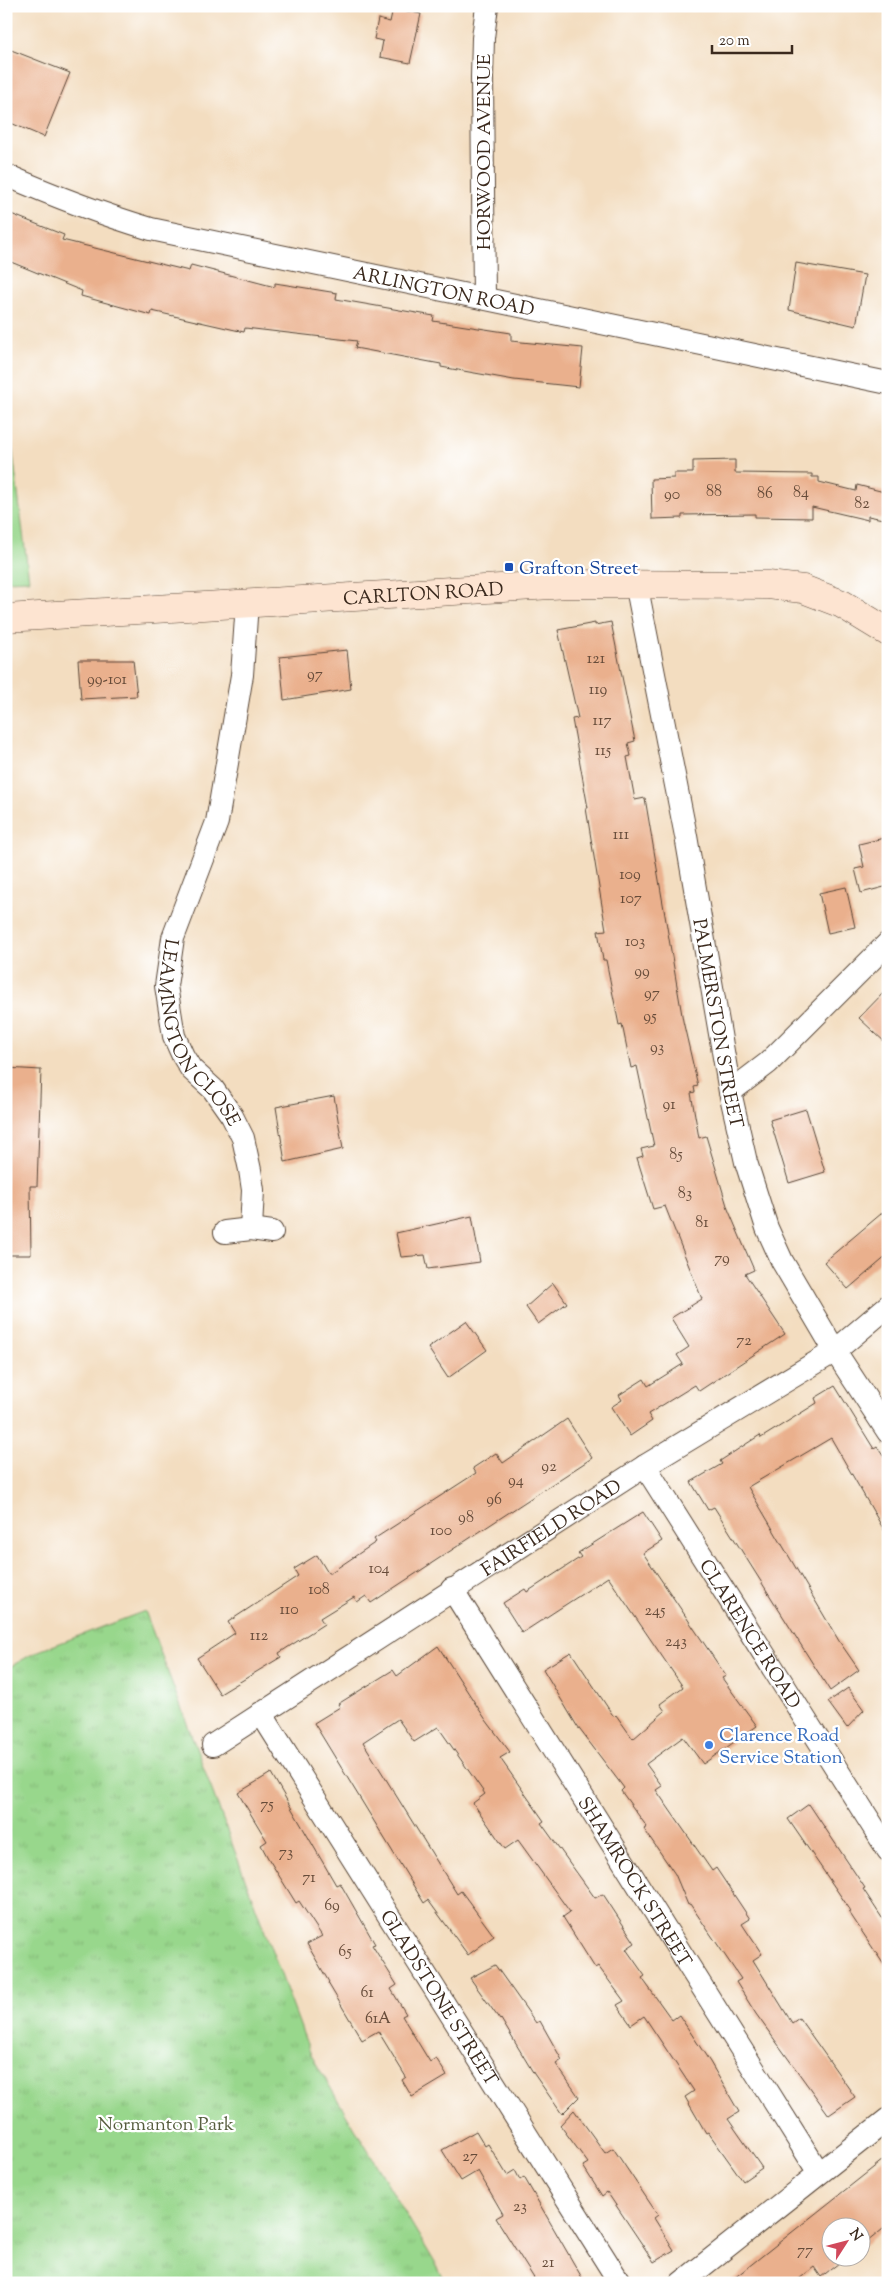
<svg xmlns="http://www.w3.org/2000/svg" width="894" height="2289" viewBox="0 0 894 2289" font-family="'Sorts Mill Goudy',serif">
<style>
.grass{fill:#98d78c;stroke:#6a8055}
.park{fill:url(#park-tufts);stroke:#6a8055}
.building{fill:#eab08d}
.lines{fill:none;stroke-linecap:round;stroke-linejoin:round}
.street-casing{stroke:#574536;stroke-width:24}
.secondary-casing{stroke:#574536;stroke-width:29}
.street{stroke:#fff;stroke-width:22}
.secondary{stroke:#fde4d1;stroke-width:28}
.transit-dot{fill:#1a4fb4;stroke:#fff;stroke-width:2}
.shop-dot{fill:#3f7fe0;stroke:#fff;stroke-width:2}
.labels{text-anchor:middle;stroke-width:4.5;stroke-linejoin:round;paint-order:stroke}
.number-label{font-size:16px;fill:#674c3a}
.street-label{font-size:19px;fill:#3b2a1e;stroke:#fff}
.transit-label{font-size:19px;fill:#164399;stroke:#fff;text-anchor:start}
.shop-label{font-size:19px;fill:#366cbe;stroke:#fff;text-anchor:start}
.park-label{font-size:19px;fill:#575e3f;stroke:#fff}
</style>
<defs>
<pattern id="park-tufts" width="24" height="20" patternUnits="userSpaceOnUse" patternTransform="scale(1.25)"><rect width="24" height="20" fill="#98d78c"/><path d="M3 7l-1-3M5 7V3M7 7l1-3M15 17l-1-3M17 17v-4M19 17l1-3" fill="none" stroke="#84b978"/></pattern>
</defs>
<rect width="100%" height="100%" fill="#fff"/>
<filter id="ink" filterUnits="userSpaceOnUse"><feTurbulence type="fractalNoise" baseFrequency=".02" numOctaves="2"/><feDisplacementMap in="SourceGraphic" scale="10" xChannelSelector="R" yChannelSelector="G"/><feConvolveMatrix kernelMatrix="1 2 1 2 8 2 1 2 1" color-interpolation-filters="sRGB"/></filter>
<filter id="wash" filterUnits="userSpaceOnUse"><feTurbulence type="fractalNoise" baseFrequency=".0096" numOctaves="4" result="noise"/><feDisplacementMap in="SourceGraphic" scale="20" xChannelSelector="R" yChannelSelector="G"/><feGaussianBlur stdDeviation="1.12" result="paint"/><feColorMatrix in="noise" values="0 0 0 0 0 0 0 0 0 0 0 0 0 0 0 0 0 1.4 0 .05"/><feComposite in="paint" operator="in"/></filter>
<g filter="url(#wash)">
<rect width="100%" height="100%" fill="#f3ddc0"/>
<path class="grass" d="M 6,422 L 9,422 L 29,580 L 6,581 Z"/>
<path class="park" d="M 145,1611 L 311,2055 L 447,2283 L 6,2283 L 6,1669 L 36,1652 Z"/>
<g id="blocks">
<g class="building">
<path d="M 393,8 L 421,14 L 410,63 L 380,57 L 383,41 L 374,39 L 378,19 L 390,22 Z"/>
<path d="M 6,48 L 70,73 L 44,137 L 6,121 Z"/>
<path d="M 6,212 L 64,235 L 62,240 L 189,271 L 191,265 L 275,287 L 275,283 L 337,293 L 336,299 L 434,316 L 433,321 L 511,333 L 511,341 L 583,348 L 579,387 L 514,380 L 441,367 L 441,364 L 355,348 L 357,341 L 245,328 L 244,332 L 152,311 L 151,315 L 81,296 L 82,291 L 6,260 Z"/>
<path d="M 796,263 L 865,275 L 856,326 L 789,310 Z"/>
<path d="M 735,460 L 735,473 L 812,474 L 812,477 L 819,477 L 819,482 L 856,491 L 857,485 L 888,493 L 888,520 L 868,516 L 868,520 L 812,507 L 812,518 L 755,517 L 755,514 L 682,515 L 682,518 L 652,519 L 651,479 L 674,478 L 674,473 L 693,473 L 693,461 Z"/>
<path d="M 611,622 L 635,741 L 628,743 L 631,756 L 627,757 L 635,800 L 645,798 L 683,1021 L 698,1086 L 694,1087 L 695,1092 L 691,1093 L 699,1138 L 706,1136 L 728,1209 L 754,1270 L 745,1274 L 785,1334 L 699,1391 L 695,1385 L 648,1414 L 652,1421 L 630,1436 L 611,1407 L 622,1400 L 619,1395 L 644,1379 L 648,1386 L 683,1364 L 677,1355 L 689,1347 L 671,1318 L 702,1299 L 665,1206 L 653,1209 L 637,1158 L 643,1156 L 641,1149 L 654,1146 L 637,1066 L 631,1068 L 622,1024 L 619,1025 L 606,960 L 603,960 L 598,931 L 606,930 L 586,808 L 588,808 L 572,719 L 578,718 L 558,630 L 595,623 L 595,625 Z"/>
<path d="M 347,650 L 351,689 L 284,700 L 280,657 Z"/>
<path d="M 78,660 L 133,660 L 137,696 L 81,699 Z"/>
<path d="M 888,837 L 888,886 L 861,893 L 855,869 L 864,867 L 859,844 Z"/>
<path d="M 846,887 L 855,927 L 828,933 L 819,893 Z"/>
<path d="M 888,988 L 888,1045 L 859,1018 Z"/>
<path d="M 6,1068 L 41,1070 L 37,1186 L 30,1186 L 31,1255 L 6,1255 Z"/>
<path d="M 334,1096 L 343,1149 L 285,1162 L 276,1107 Z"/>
<path d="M 806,1109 L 825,1172 L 789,1183 L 770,1120 Z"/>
<path d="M 888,1208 L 888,1255 L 848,1289 L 824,1262 Z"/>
<path d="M 472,1216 L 480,1262 L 428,1269 L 425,1255 L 401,1257 L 396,1233 Z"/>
<path d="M 553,1283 L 567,1303 L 538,1324 L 526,1307 Z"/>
<path d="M 466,1321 L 487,1350 L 448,1378 L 428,1348 Z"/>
<path d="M 835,1386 L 874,1449 L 877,1447 L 888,1463 L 888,1537 L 831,1438 L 748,1487 L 839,1641 L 859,1670 L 830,1691 L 714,1507 L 708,1510 L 691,1482 L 722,1464 L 720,1461 L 760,1435 L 761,1438 L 817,1403 L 815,1398 Z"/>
<path d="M 567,1419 L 592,1458 L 371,1603 L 366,1596 L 357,1602 L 354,1597 L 320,1618 L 324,1624 L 279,1653 L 281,1657 L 220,1694 L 197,1658 L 235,1633 L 228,1622 L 298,1576 L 294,1569 L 317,1555 L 328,1573 L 330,1573 L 376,1542 L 374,1539 L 476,1473 L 473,1468 L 496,1453 L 503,1463 Z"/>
<path d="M 643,1512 L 662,1541 L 643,1553 L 726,1676 L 722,1678 L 757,1726 L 703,1764 L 683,1737 L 646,1764 L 662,1786 L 656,1790 L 712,1871 L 716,1868 L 750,1919 L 742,1924 L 762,1954 L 753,1960 L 792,2023 L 799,2018 L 855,2097 L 829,2115 L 756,2014 L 736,1982 L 741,1979 L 690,1904 L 688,1905 L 675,1874 L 644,1829 L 647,1827 L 621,1791 L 624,1788 L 577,1726 L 543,1669 L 571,1652 L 614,1717 L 616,1715 L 633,1739 L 665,1711 L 660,1704 L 683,1687 L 608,1577 L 522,1633 L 503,1603 L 525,1589 L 527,1592 L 581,1557 L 578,1553 Z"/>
<path d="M 438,1646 L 486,1720 L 510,1752 L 500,1758 L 544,1821 L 541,1823 L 595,1898 L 603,1894 L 635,1943 L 626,1949 L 645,1976 L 642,1978 L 672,2020 L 679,2015 L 710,2062 L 739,2112 L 728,2119 L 762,2168 L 743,2181 L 708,2132 L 706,2133 L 685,2097 L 694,2091 L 644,2016 L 631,2025 L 617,2005 L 624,2001 L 598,1966 L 595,1968 L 563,1917 L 570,1912 L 518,1840 L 505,1849 L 473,1803 L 485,1794 L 438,1727 L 414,1742 L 398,1719 L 363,1742 L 457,1894 L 461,1891 L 494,1936 L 468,1955 L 428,1900 L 424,1903 L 314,1723 L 340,1707 L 338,1704 L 393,1670 L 397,1676 Z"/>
<path d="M 848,1688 L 864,1710 L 847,1728 L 828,1702 Z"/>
<path d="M 271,1773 L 336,1885 L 340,1883 L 375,1944 L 372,1945 L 397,1985 L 391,1989 L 406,2014 L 402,2016 L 430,2062 L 436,2058 L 447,2076 L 412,2097 L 402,2080 L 406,2077 L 378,2031 L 362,2040 L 328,1983 L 329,1982 L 307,1944 L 322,1936 L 299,1901 L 296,1903 L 268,1858 L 261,1845 L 267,1841 L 238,1793 Z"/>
<path d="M 809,1804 L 865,1888 L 863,1889 L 888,1927 L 888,1971 L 849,1912 L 851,1911 L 788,1819 Z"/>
<path d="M 495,1965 L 536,2023 L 540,2021 L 562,2060 L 556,2064 L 579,2097 L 562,2114 L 534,2074 L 501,2019 L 500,2020 L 470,1978 Z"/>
<path d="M 574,2110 L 605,2153 L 613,2148 L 658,2215 L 654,2218 L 674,2250 L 654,2262 L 607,2192 L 602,2196 L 583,2166 L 588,2163 L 560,2125 Z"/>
<path d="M 476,2131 L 485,2146 L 488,2144 L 507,2175 L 515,2170 L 520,2180 L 524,2177 L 585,2283 L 537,2283 L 496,2218 L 503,2214 L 478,2171 L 461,2181 L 442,2150 Z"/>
<path d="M 888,2156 L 888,2225 L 862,2246 L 862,2226 L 832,2226 L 832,2256 L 848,2256 L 821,2277 L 814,2267 L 794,2283 L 728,2283 Z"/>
</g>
</g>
</g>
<g filter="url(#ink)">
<use href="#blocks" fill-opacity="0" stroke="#574536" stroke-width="1"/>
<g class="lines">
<defs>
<g id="street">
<path id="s1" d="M 6,175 C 54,196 101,214 151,229 L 888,383"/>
<path d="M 484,298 L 482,77 L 483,38 L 487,6"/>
<path id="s2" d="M 636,583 L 686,836 L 730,1092 L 746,1162 L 767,1228 L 782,1261 L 835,1351 L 888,1432"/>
<path id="s3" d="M 247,603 L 242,675 L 217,822 L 173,938 L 166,986 L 174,1036 L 183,1056 L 191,1069 L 213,1089 L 232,1116 L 243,1138 L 250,1170 L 253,1190 L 251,1229"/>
<path d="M 730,1092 L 768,1063 L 888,943"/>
<path d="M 225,1232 L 251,1229 L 272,1232"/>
<path id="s4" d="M 645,1466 L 888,1850"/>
<path id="s5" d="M 452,1589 L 819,2173"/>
<path id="s6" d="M 261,1713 L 620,2283"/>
<path id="s7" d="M 213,1745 L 645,1466 L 835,1351 L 888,1306"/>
<path d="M 681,2283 L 888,2119"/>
</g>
<g id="secondary">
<path id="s8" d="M 6,618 L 568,584 L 768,585 L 803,589 L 842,604 L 888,632"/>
</g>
</defs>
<use href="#street" class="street-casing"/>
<use href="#secondary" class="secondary-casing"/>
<use href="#street" class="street"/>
<use href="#secondary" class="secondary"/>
</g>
</g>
<rect class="transit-dot" x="504" y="562" width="10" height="10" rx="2.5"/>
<circle class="shop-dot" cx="709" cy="1745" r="5"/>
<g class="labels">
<g class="number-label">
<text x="714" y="496">88</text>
<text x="801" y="497">84</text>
<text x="765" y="498">86</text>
<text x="672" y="499">90</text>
<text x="862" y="508">82</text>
<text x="596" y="663">121</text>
<text x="315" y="679">97</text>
<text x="107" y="684">99-101</text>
<text x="598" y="694">119</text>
<text x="602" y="725">117</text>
<text x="603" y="755">115</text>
<text x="621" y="839">111</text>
<text x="630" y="879">109</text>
<text x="631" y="903">107</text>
<text x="635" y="946">103</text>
<text x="642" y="976">99</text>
<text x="652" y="998">97</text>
<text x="650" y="1021">95</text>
<text x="657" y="1052">93</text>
<text x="669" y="1109">91</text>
<text x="676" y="1159">85</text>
<text x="685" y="1198">83</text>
<text x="702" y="1227">81</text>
<text x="722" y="1263">79</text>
<text x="744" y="1345">72</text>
<text x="549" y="1471">92</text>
<text x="516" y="1485">94</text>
<text x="494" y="1504">96</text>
<text x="466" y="1522">98</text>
<text x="441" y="1535">100</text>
<text x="379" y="1573">104</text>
<text x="319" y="1594">108</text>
<text x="289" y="1614">110</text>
<text x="655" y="1615">245</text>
<text x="259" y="1640">112</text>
<text x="676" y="1646">243</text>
<text x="267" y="1809">75</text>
<text x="286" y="1857">73</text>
<text x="309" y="1882">71</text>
<text x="332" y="1910">69</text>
<text x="345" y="1956">65</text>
<text x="367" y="1997">61</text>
<text x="378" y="2023">61A</text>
<text x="470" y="2161">27</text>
<text x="520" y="2211">23</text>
<text x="805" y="2255">77</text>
<text x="548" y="2267">21</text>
</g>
<g class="street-label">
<text transform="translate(483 152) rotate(-90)" y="7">HORWOOD AVENUE</text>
<text dy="7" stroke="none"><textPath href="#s1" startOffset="454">ARLINGTON ROAD</textPath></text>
<text dy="7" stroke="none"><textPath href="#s8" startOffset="418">CARLTON ROAD</textPath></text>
<text dy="7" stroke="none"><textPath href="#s2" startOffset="448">PALMERSTON STREET</textPath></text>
<text dy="7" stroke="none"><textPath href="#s3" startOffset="450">LEAMINGTON CLOSE</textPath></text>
<text dy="7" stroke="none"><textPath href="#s7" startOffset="402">FAIRFIELD ROAD</textPath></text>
<text dy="7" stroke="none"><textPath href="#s4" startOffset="198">CLARENCE ROAD</textPath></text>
<text dy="7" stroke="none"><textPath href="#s5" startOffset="345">SHAMROCK STREET</textPath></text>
<text dy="7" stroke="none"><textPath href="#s6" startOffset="336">GLADSTONE STREET</textPath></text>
</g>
<g class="transit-label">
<text x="519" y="574">Grafton Street</text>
</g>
<g class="shop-label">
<text x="719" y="1741">Clarence Road<tspan x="719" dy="22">Service Station</tspan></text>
</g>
<g class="park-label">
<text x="166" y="2130">Normanton Park</text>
</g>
</g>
<rect width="894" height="2289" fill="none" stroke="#fff" stroke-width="25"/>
<g transform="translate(846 2242) rotate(54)"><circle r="24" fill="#ffffff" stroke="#b1aaa5"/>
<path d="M0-4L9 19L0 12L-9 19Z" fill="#d1495b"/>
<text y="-8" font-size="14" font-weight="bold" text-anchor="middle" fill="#3b2a1e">N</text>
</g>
<path d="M712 45v8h80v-8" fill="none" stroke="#3b2a1e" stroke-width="2.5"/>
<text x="719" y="45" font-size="15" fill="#3b2a1e" stroke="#ffffff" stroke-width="4" paint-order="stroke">20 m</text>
</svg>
